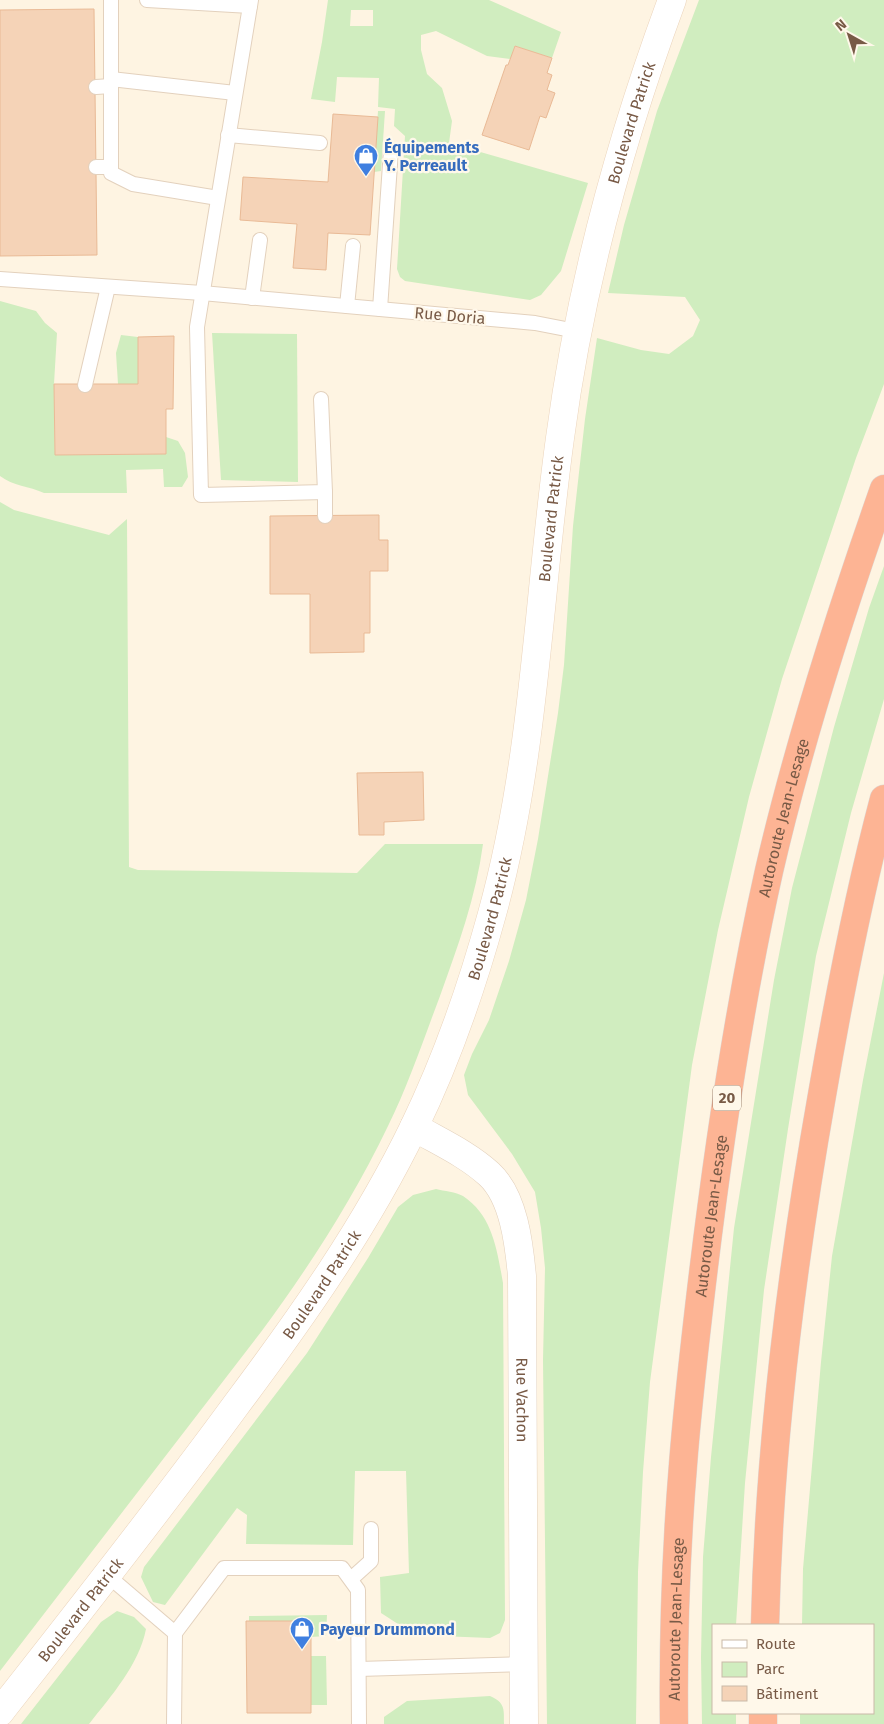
<svg xmlns="http://www.w3.org/2000/svg" width="884" height="1724" viewBox="0 0 884 1724" font-family="'Fira Sans',sans-serif">
<style>
.green{fill:#d0edbf;fill-rule:evenodd}
.building{fill:#f5d3b7;stroke:#e9ba96}
.lines{fill:none;stroke-linecap:round;stroke-linejoin:round}
.lane-casing{stroke:#e3d1bd;stroke-width:16}
.street-casing{stroke:#e3d1bd;stroke-width:29}
.secondary-casing{stroke:#ebd4bc;stroke-width:29}
.highway-casing{stroke:#dfd7d3;stroke-width:29}
.lane{stroke:#fff;stroke-width:14}
.street{stroke:#fff;stroke-width:28}
.secondary{stroke:#fff;stroke-width:28}
.highway{stroke:#fdb494;stroke-width:28}
.labels{text-anchor:middle;stroke-width:4.5;stroke-linejoin:round;paint-order:stroke}
.shield{fill:#fff8ea;stroke:#a08977;stroke-width:1}
.shield-label{font-size:15px;font-weight:bold;fill:#785a46}
.street-label{font-size:16px;fill:#785a46;stroke:#fff8ea}
.shop-label{font-size:16px;font-weight:bold;fill:#366cbe;stroke:#fff8ea;text-anchor:start}
</style>
<rect width="100%" height="100%" fill="#fef4e2"/>
<g class="green">
<path d="M 328,0 L 489,0 L 561,32 L 552,58 L 515,46 L 511,59 L 487,56 L 436,31 L 421,35 L 421,50 L 427,74 L 442,88 L 452,121 L 449,143 L 588,183 L 561,271 L 541,295 L 530,300 L 405,281 L 400,277 L 397,269 L 405,136 L 394,126 L 395,109 L 378,107 L 379,78 L 337,77 L 335,102 L 311,99 L 322,42 ZM 373,10 L 373,26 L 350,26 L 351,10 Z"/>
<path d="M 699,0 L 884,0 L 884,384 L 856,458 L 782,679 L 749,797 L 718,930 L 692,1065 L 650,1382 L 643,1472 L 638,1572 L 636,1724 L 547,1724 L 543,1360 L 545,1268 L 541,1228 L 535,1192 L 512,1154 L 468,1095 L 464,1075 L 472,1054 L 489,1020 L 509,961 L 526,900 L 538,839 L 558,713 L 564,665 L 573,526 L 585,419 L 597,338 L 641,350 L 669,354 L 693,336 L 700,320 L 685,297 L 608,293 L 624,225 L 657,111 Z"/>
<path d="M 378,111 L 385,111 L 381,171 L 374,172 Z"/>
<path d="M 0,301 L 36,311 L 45,323 L 57,333 L 54,384 L 55,455 L 166,454 L 166,437 L 178,441 L 185,453 L 188,477 L 182,487 L 164,487 L 163,469 L 126,470 L 127,493 L 44,493 C 29,486 13,486 0,476 Z"/>
<path d="M 212,333 L 297,334 L 298,482 L 221,480 Z"/>
<path d="M 121,335 L 138,337 L 138,384 L 118,384 L 116,353 Z"/>
<path d="M 0,502 L 14,510 L 109,535 L 127,519 L 129,867 L 138,870 L 357,873 L 385,844 L 483,844 C 476,897 458,946 440,996 C 424,1038 408,1086 388,1126 C 353,1199 309,1267 261,1332 L 0,1671 Z"/>
<path d="M 884,566 L 884,699 L 851,813 L 816,956 L 788,1129 L 764,1290 L 745,1483 L 736,1625 L 713,1625 L 713,1713 L 736,1713 L 736,1724 L 702,1724 L 701,1657 L 703,1557 L 711,1457 L 734,1228 L 774,980 L 792,888 L 834,727 L 869,608 Z"/>
<path d="M 884,973 L 884,1724 L 800,1724 L 800,1713 L 873,1713 L 873,1625 L 802,1625 L 803,1569 L 821,1362 L 832,1256 L 863,1080 Z"/>
<path d="M 436,1189 C 444,1191 456,1192 463,1196 C 493,1216 497,1250 503,1283 L 505,1620 L 500,1633 L 490,1638 L 415,1635 L 381,1613 L 380,1577 L 409,1573 L 406,1471 L 355,1471 L 353,1545 L 246,1544 L 247,1515 L 237,1508 L 165,1605 L 153,1602 L 141,1577 L 144,1567 L 307,1353 L 368,1258 L 398,1207 L 413,1195 Z"/>
<path d="M 117,1611 L 134,1617 L 146,1629 C 139,1665 111,1696 89,1724 L 21,1724 L 101,1622 Z"/>
<path d="M 327,1615 L 326,1636 L 311,1637 L 310,1621 L 249,1621 L 249,1616 Z"/>
<path d="M 311,1656 L 326,1656 L 327,1705 L 311,1705 Z"/>
<path d="M 490,1696 C 505,1703 504,1708 504,1724 L 384,1724 L 384,1717 L 407,1701 Z"/>
</g>
<g class="building">
<path d="M 94,9 L 97,255 L 0,256 L 0,10 Z"/>
<path d="M 515,46 L 552,58 L 547,73 L 552,75 L 547,90 L 555,93 L 546,118 L 540,116 L 529,150 L 482,135 L 506,65 L 508,65 Z"/>
<path d="M 333,114 L 378,117 L 370,235 L 328,233 L 326,270 L 293,268 L 297,224 L 240,220 L 243,177 L 328,182 Z"/>
<path d="M 174,336 L 173,409 L 166,409 L 166,454 L 55,455 L 54,384 L 138,384 L 138,337 Z"/>
<path d="M 379,515 L 379,540 L 388,540 L 388,571 L 370,571 L 370,633 L 364,633 L 364,652 L 310,653 L 310,594 L 270,594 L 270,516 Z"/>
<path d="M 423,772 L 424,820 L 384,822 L 384,835 L 359,835 L 357,773 Z"/>
<path d="M 246,1621 L 311,1621 L 311,1713 L 247,1713 Z"/>
</g>
<g class="lines">
<defs>
<g id="lane">
<path d="M 111,0 L 111,173 L 133,184 L 218,198"/>
<path d="M 147,0 L 250,6"/>
<path d="M 251,0 L 197,327 L 201,495 L 325,492 L 321,399"/>
<path d="M 111,79 L 235,93"/>
<path d="M 96,87 L 111,86"/>
<path d="M 228,135 L 320,143"/>
<path d="M 96,167 L 111,167"/>
<path d="M 0,279 L 202,293 L 535,323 L 576,331"/>
<path d="M 252,298 L 260,240"/>
<path d="M 347,306 L 353,246"/>
<path d="M 380,309 L 391,150"/>
<path d="M 85,385 L 108,287"/>
<path d="M 325,492 L 325,516"/>
<path d="M 107,1575 L 175,1633 L 174,1724"/>
<path d="M 351,1579 L 371,1561 L 371,1529"/>
<path d="M 175,1633 L 224,1568 L 342,1568 L 358,1590 L 359,1724"/>
<path d="M 359,1669 L 524,1664"/>
</g>
<g id="street">
<path id="s1" d="M 414,1127 C 440,1142 467,1154 489,1174 C 514,1197 519,1244 522,1276 L 524,1724"/>
</g>
<g id="secondary">
<path id="s2" d="M 0,1712 C 80,1610 160,1509 236,1405 C 302,1317 366,1226 414,1127 C 447,1059 472,987 492,914 C 535,759 538,597 560,438 C 580,287 619,143 672,0"/>
</g>
<g id="highway">
<path d="M 765,1625 C 769,1448 791,1270 822,1095 C 839,996 858,897 884,799"/>
<path id="s3" d="M 674,1724 C 673,1638 676,1551 683,1465 C 687,1412 693,1360 699,1308 C 716,1161 737,1014 769,871 C 799,741 840,614 884,489"/>
<path d="M 763,1724 L 763,1713"/>
</g>
</defs>
<use href="#lane" class="lane-casing"/>
<use href="#street" class="street-casing"/>
<use href="#secondary" class="secondary-casing"/>
<use href="#highway" class="highway-casing"/>
<use href="#lane" class="lane"/>
<use href="#street" class="street"/>
<use href="#secondary" class="secondary"/>
<use href="#highway" class="highway"/>
</g>
<defs>
<symbol id="shop-pin" viewBox="-11 -11 22 30"><path d="M0 17L-7.5 6A9.5 9.5 0 1 1 7.5 6Z" fill="#3f7fe0" stroke="#fff8ea"/><path d="M-5-2.5h2.3a2.7 3.5 0 0 1 5.4 0H5L5.5 6h-11ZM-1.5-2.5h3a1.5 2.3 0 0 0-3 0Z" fill="#fff"/></symbol>
</defs>
<g fill-rule="evenodd">
<use href="#shop-pin" x="352" y="142" width="28" height="38"/>
<use href="#shop-pin" x="288" y="1615" width="28" height="38"/>
</g>
<g class="labels">
<rect class="shield" x="713" y="1085.5" width="28" height="25" rx="4"/>
<g class="shield-label">
<text x="727" y="1103">20</text>
</g>
<g class="street-label">
<text dy="6" stroke="none"><textPath href="#s2" startOffset="1750">Boulevard Patrick</textPath></text>
<text transform="translate(450 315) rotate(5)" y="6">Rue Doria</text>
<text dy="6" stroke="none"><textPath href="#s2" startOffset="1345">Boulevard Patrick</textPath></text>
<text dy="6" stroke="none"><textPath href="#s3" startOffset="915">Autoroute Jean-Lesage</textPath></text>
<text dy="6" stroke="none"><textPath href="#s2" startOffset="940">Boulevard Patrick</textPath></text>
<text dy="6" stroke="none"><textPath href="#s3" startOffset="510">Autoroute Jean-Lesage</textPath></text>
<text dy="6" stroke="none"><textPath href="#s2" startOffset="535">Boulevard Patrick</textPath></text>
<text dy="6" stroke="none"><textPath href="#s1" startOffset="322">Rue Vachon</textPath></text>
<text dy="6" stroke="none"><textPath href="#s2" startOffset="130">Boulevard Patrick</textPath></text>
<text dy="6" stroke="none"><textPath href="#s3" startOffset="105">Autoroute Jean-Lesage</textPath></text>
</g>
<g class="shop-label">
<text x="384" y="153">Équipements<tspan x="384" dy="18">Y. Perreault</tspan></text>
<text x="320" y="1635">Payeur Drummond</text>
</g>
</g>
<rect x="712" y="1624" width="162" height="90" fill="#fff8ea" stroke="#c9b9a8"/>
<rect x="722" y="1640" width="25" height="8" fill="#ffffff" stroke="#c9b9a8"/>
<text x="756" y="1649" font-size="15" fill="#785a46">Route</text>
<rect x="722" y="1662" width="25" height="15" fill="#d0edbf" stroke="#c9b9a8"/>
<text x="756" y="1674" font-size="15" fill="#785a46">Parc</text>
<rect x="722" y="1686" width="25" height="15" fill="#f5d3b7" stroke="#c9b9a8"/>
<text x="756" y="1699" font-size="15" fill="#785a46">Bâtiment</text>
<g transform="translate(849 35) rotate(321)" stroke="#fff8ea" stroke-width="4" paint-order="stroke">
<path d="M0-4L9 19L0 12L-9 19Z" fill="#785a46"/>
<text y="-8" font-size="14" font-weight="bold" text-anchor="middle" fill="#785a46">N</text>
</g>
</svg>
